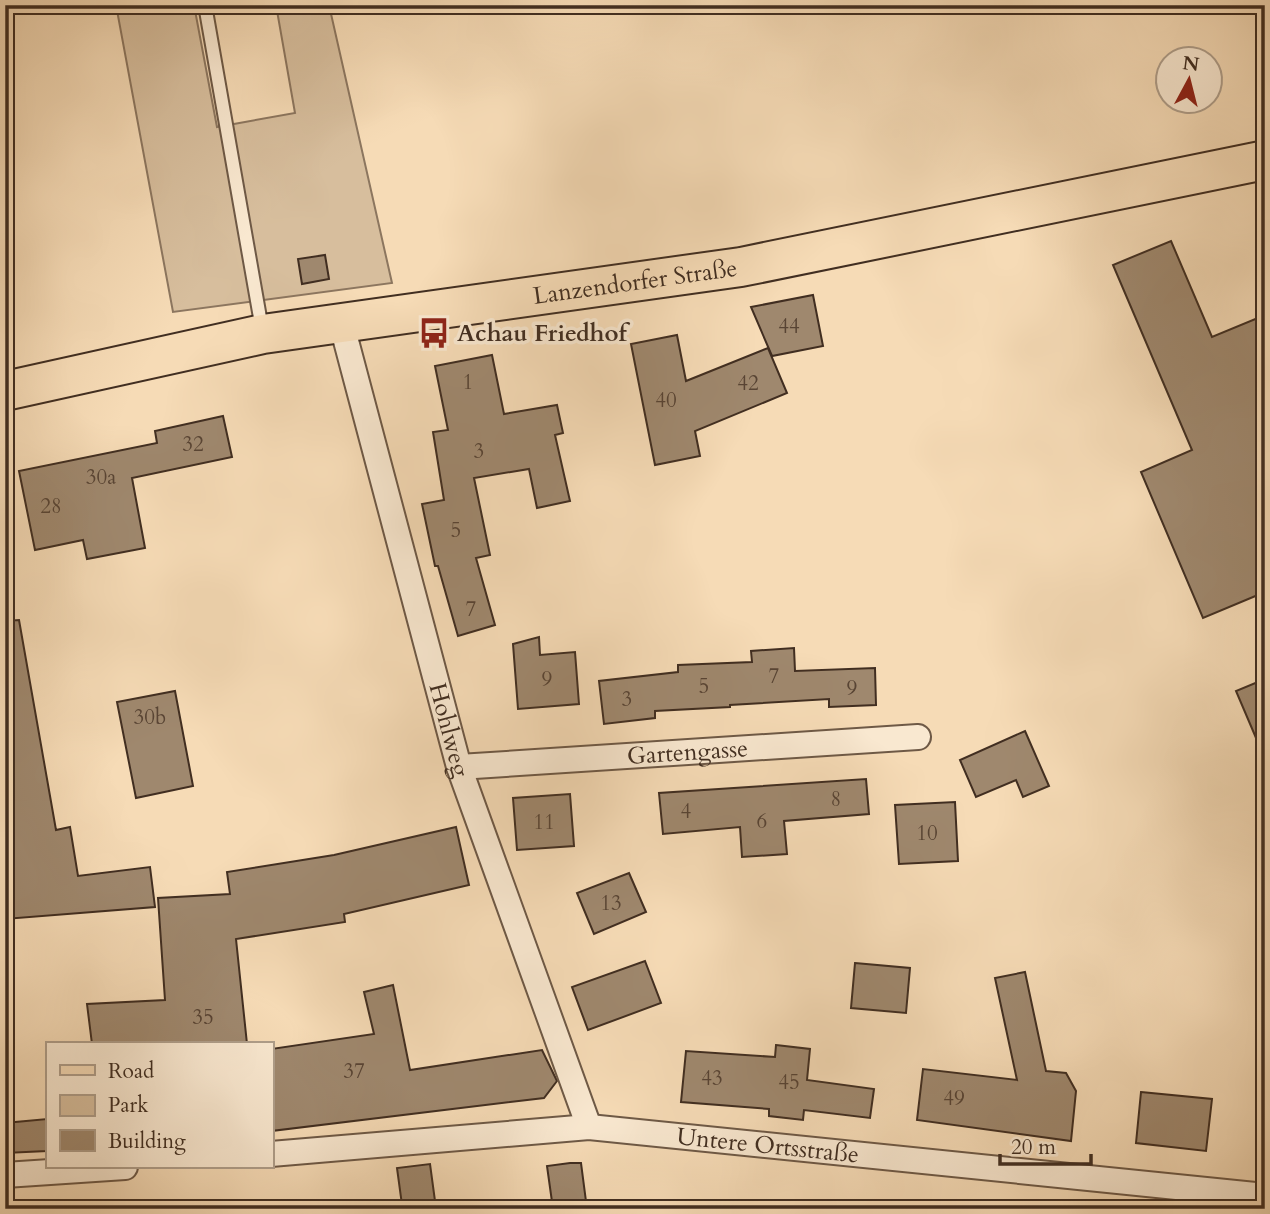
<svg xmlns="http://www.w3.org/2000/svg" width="1270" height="1214" viewBox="0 0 1270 1214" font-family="Cardo,serif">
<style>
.green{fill:#d7be9d;stroke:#8c765f;stroke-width:2}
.building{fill:#9f886e;stroke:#412e21;stroke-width:2}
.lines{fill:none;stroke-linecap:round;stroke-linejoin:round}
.lane-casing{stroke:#6e5946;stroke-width:16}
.street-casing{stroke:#6e5946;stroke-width:28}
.primary-casing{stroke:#412e21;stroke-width:42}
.lane{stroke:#f9e8d0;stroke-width:12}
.street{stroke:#f9e8d0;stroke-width:24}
.primary{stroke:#f6dbb6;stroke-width:38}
.labels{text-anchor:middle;stroke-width:7;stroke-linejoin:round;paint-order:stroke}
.number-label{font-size:21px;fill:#584434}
.street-label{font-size:24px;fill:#412e21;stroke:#f9e8d0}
.poi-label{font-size:24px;font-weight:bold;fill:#412e21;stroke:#f9e8d0;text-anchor:start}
</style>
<rect width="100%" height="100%" fill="#f6dbb6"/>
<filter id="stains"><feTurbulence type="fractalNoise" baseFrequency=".00286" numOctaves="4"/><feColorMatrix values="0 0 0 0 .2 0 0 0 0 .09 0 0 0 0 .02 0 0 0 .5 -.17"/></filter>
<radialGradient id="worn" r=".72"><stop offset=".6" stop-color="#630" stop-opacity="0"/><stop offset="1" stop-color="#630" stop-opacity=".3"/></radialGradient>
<path class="green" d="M 116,5 L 194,5 L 217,127 L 295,113 L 276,5 L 329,5 L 392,283 L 173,312 Z"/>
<g class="building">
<path d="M 1171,241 L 1212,337 L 1265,315 L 1265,592 L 1203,618 L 1141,472 L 1192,450 L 1113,265 Z"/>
<path d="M 325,255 L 329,279 L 302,284 L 298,259 Z"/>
<path d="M 813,295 L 823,346 L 772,356 L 751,307 Z"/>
<path d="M 677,335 L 686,381 L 768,348 L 787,393 L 695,431 L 700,456 L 655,465 L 631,344 Z"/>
<path d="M 492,355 L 504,414 L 557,405 L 563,433 L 555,435 L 570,501 L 537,508 L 529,469 L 474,478 L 490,555 L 476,558 L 495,625 L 458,636 L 438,566 L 435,566 L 422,504 L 444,500 L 433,432 L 448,430 L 435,366 Z"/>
<path d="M 223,416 L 232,457 L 132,478 L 145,548 L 87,559 L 83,540 L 35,550 L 19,471 L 157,443 L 155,431 Z"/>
<path d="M 19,620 L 56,830 L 70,827 L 78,876 L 150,867 L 155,907 L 5,919 L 5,813 L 11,813 L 5,775 L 5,621 Z"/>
<path d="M 539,637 L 540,655 L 575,652 L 579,704 L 518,709 L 513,644 Z"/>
<path d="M 794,648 L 795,671 L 875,668 L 876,705 L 829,707 L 829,699 L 730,705 L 730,707 L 655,711 L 655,718 L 604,724 L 599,681 L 678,672 L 678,665 L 752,662 L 751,651 Z"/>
<path d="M 1265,679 L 1265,759 L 1236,691 Z"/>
<path d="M 175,691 L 193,786 L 136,798 L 117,702 Z"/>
<path d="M 1025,731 L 1049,786 L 1023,797 L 1016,780 L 976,797 L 960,760 Z"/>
<path d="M 866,779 L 869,814 L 784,821 L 787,854 L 742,857 L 740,827 L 663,834 L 659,793 Z"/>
<path d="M 570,794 L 574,846 L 517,850 L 513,798 Z"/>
<path d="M 955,802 L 958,861 L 899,864 L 895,805 Z"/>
<path d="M 456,827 L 469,885 L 344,914 L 345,922 L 236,939 L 247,1044 L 92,1044 L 87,1004 L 165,1000 L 158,898 L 230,894 L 227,872 L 334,855 Z"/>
<path d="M 629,873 L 646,912 L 594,934 L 577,893 Z"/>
<path d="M 645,961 L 661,1003 L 588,1030 L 572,987 Z"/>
<path d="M 855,963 L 910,968 L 906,1013 L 851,1008 Z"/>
<path d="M 1025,972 L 1046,1071 L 1066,1073 L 1076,1091 L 1071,1141 L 917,1120 L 923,1069 L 1017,1080 L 995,978 Z"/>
<path d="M 393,985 L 410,1070 L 542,1050 L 557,1081 L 544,1098 L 271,1131 L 271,1049 L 374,1034 L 364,992 Z"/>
<path d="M 776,1045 L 810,1049 L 807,1080 L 874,1089 L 870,1118 L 804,1110 L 803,1120 L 769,1116 L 769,1109 L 681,1102 L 686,1051 L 775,1057 Z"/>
<path d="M 1141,1092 L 1212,1099 L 1206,1151 L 1136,1143 Z"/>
<path d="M 47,1119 L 47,1151 L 5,1153 L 5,1123 Z"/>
<path d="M 570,1163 L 581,1163 L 587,1209 L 553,1209 L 547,1166 Z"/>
<path d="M 430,1164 L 435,1201 L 402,1205 L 397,1168 Z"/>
</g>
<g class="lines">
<defs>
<path id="lane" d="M 205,5 L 262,329"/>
<g id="street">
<path id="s1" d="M 341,322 L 459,767 L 589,1127"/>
<path id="s2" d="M 459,767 L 918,737"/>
<path id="s3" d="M 271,1154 L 589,1127 L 1265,1196"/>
<path d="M 5,1175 L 125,1167"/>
</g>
<g id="primary">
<path id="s4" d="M 5,391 L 263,334 L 741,267 L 1265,160"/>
</g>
</defs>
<use href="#lane" class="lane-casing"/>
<use href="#street" class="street-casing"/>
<use href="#primary" class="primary-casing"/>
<use href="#lane" class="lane"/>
<use href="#street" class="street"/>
<use href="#primary" class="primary"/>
</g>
<defs>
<symbol id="bus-bare" viewBox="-9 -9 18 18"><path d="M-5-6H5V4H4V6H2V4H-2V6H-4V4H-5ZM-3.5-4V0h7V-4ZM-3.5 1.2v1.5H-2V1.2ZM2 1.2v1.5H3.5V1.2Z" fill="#8f2418" stroke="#f9e8d0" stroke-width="2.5" paint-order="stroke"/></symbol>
</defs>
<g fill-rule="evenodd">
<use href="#bus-bare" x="412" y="311" width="44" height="44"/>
</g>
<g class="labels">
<g class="number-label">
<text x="789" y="333">44</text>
<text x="468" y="389">1</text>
<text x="748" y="390">42</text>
<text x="666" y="407">40</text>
<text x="193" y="451">32</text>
<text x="479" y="458">3</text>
<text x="101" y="484">30a</text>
<text x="51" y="513">28</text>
<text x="456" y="537">5</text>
<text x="471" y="616">7</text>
<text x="774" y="683">7</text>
<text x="547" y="686">9</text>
<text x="704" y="693">5</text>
<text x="852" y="695">9</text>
<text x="627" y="706">3</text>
<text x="150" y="724">30b</text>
<text x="836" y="806">8</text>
<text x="686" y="818">4</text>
<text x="762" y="828">6</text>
<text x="544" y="829">11</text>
<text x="927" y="840">10</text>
<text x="611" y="910">13</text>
<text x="203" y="1024">35</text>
<text x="354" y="1078">37</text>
<text x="712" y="1085">43</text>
<text x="789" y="1089">45</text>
<text x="954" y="1105">49</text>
</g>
<g class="street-label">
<text dy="8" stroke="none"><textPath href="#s4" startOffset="640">Lanzendorfer Straße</textPath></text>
<text dy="8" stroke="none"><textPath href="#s1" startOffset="422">Hohlweg</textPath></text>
<text dy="8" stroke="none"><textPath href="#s2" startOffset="229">Gartengasse</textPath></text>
<text dy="8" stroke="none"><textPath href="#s3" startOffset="499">Untere Ortsstraße</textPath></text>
</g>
<g class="poi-label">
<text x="457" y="341">Achau Friedhof</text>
</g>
</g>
<rect width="1270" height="1214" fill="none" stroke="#f6dbb6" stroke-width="28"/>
<rect x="7" y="7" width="1256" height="1200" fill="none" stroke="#412e21" stroke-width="3.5"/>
<rect x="14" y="14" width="1242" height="1186" fill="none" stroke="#412e21" stroke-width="2"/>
<rect x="46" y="1042" width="228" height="126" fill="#f9e8d0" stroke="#af9e8a" stroke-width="2"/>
<rect x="60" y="1065" width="35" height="10" fill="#f6dbb6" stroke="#af9e8a" stroke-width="2"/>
<text x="108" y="1078" font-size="21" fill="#412e21">Road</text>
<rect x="60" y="1095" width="35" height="21" fill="#d7be9d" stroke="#af9e8a" stroke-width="2"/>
<text x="108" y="1112" font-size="21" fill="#412e21">Park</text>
<rect x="60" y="1130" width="35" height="21" fill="#9f886e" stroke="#af9e8a" stroke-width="2"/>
<text x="108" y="1148" font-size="21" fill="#412e21">Building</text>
<g transform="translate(1189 80) rotate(7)"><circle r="33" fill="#f9e8d0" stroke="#af9e8a" stroke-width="2"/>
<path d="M0-5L12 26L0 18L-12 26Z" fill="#8f2418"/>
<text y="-10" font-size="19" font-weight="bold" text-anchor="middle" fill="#412e21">N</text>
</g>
<path d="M1000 1154v10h91v-10" fill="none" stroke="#412e21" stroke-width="3.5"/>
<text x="1011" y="1154" font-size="21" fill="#412e21" stroke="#f9e8d0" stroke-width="5" paint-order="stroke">20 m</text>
<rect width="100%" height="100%" filter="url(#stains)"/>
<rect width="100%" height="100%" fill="url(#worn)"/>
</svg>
